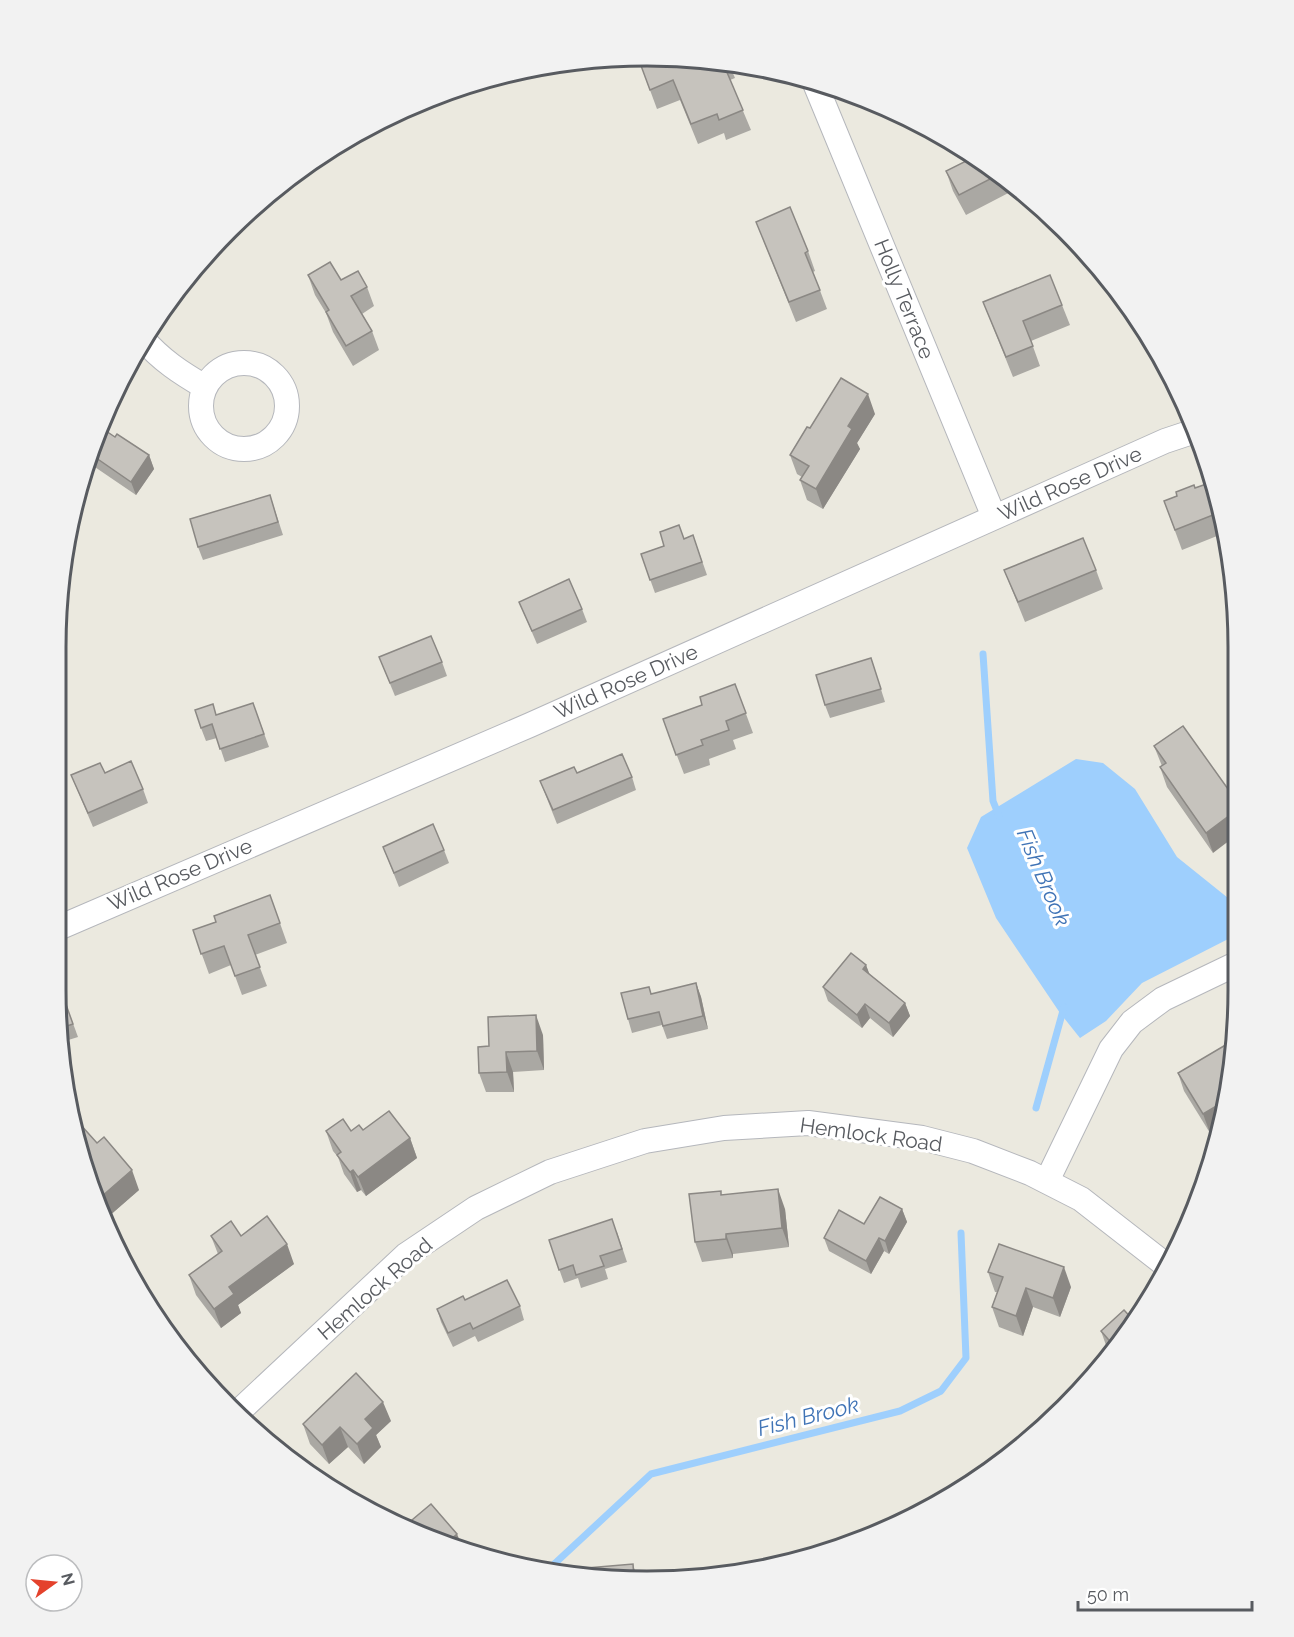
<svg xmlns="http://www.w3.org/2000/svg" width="1294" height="1637" viewBox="0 0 1294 1637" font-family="Raleway,sans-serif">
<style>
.water{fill:#9ecffd}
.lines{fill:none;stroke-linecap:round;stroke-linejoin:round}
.stream{stroke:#9ecffd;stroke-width:7}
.minor-casing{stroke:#b5b7bc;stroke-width:26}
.minor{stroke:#fff;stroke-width:24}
.wall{fill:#aaa8a3}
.shaded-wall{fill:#8b8884}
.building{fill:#c6c3bd;stroke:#8b8884;stroke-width:1.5}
.labels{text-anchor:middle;stroke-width:6;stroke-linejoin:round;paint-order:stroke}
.street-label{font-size:21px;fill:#585b60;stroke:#fff}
.water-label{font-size:22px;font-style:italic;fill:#4074b6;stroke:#fff}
.rim{fill:none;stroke:#585b60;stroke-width:3}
</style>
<rect width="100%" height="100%" fill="#ebe9df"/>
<path class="water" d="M 1076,759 L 1103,763 L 1135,789 L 1177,857 L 1238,906 L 1238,934 L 1142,983 L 1106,1021 L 1080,1038 L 1060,1013 L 996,918 L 967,848 L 981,817 Z"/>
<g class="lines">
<g class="stream">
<path d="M 983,654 L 993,801 L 999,816"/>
<path d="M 1036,1108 L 1064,1007"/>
<path d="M 551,1567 L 651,1474 L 900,1411 L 941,1391 L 966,1358 L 961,1233"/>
</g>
<defs>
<g id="minor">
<path d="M 814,81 L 994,517"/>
<path d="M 143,339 C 161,360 181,373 205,387"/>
<circle cx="244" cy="406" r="43"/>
<path d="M 56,929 L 530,725 L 1165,441 L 1195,431"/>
<path d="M 1047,1181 L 1111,1049 L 1132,1022 L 1163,999 L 1238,963"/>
<path d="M 236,1414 L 406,1255 L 476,1208 L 550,1172 L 645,1141 L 724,1128 L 808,1123 L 922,1138 L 973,1151 L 1030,1173 L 1081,1199 L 1167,1266"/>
</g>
</defs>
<use href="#minor" class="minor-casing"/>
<use href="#minor" class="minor"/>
</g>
<g class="wall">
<path d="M 685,57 L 729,64 L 735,78 L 730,80 L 751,130 L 726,140 L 724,133 L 698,144 L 680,100 L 657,109 L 640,63 Z"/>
<path d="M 972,156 L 1007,178 L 1018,188 L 966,215 L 953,191 L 946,171 L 973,157 Z"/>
<path d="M 756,222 L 808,251 L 815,271 L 813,272 L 827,309 L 796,322 Z"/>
<path d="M 308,275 L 341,280 L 367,287 L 374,306 L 362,314 L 372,331 L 379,350 L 353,366 L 333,332 L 326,313 L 315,295 Z"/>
<path d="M 983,302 L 1062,305 L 1070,325 L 1031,341 L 1040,366 L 1013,377 Z"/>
<path d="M 875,414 L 857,443 L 860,449 L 823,509 L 807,500 L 800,480 L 802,477 L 797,474 L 790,455 L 810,428 Z"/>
<path d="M 100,427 L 115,437 L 149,455 L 154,469 L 136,495 L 86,461 L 87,457 Z"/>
<path d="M 1212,482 L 1222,534 L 1182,550 L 1164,501 Z"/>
<path d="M 270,495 L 283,535 L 203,560 L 198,547 Z"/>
<path d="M 693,535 L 707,575 L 655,593 L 641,554 Z"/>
<path d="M 1004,570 L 1096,570 L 1103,589 L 1025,622 Z"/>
<path d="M 519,602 L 582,609 L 587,622 L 537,644 Z"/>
<path d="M 379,657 L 442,662 L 447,676 L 395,696 Z"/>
<path d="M 871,658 L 885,702 L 830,718 L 825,705 Z"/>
<path d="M 735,684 L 753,733 L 733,740 L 736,749 L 709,759 L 710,765 L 684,774 L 663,719 L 702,705 Z"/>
<path d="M 253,703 L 269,747 L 225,762 L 217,738 L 206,741 L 201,728 L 217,715 Z"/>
<path d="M 1183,726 L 1213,853 L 1167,787 L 1160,767 L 1162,766 L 1154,746 Z"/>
<path d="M 105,773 L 143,789 L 148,803 L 93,827 L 71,775 Z"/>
<path d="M 577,773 L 632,777 L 636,790 L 557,824 L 540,781 Z"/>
<path d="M 383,847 L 444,850 L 449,863 L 399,887 Z"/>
<path d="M 270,895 L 287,943 L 255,955 L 267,986 L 242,995 L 231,965 L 209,974 L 193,930 L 216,922 Z"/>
<path d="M 866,965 L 869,974 L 905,1003 L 910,1016 L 893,1037 L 870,1018 L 862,1028 L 828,1001 L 823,987 Z"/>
<path d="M 696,983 L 701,997 L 708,1029 L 667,1039 L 662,1025 L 632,1033 L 628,1019 L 652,994 Z"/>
<path d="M 64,999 L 78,1037 L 62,1042 L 57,1002 Z"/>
<path d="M 543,1035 L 544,1070 L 513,1072 L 514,1092 L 486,1092 L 479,1073 L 489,1046 Z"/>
<path d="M 1178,1073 L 1227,1105 L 1221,1126 L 1210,1133 L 1184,1091 Z"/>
<path d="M 363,1130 L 410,1138 L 417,1158 L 366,1196 L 361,1190 L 357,1192 L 344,1174 L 338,1157 L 333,1151 L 326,1131 Z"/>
<path d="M 76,1143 L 139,1190 L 108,1217 L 104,1212 Z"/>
<path d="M 723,1195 L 785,1209 L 789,1247 L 733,1254 L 733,1258 L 702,1262 L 695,1242 Z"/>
<path d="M 902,1209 L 907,1222 L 889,1254 L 884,1251 L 871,1274 L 829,1251 L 824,1238 L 864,1224 Z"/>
<path d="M 617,1232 L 627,1262 L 605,1269 L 608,1279 L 581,1288 L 578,1278 L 564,1283 L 549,1240 Z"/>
<path d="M 211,1236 L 241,1236 L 294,1264 L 238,1305 L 241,1313 L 221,1328 L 196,1295 L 189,1275 L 218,1254 Z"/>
<path d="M 988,1272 L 1071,1287 L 1060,1317 L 1033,1307 L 1023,1336 L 999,1327 L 992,1307 L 997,1292 L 995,1292 Z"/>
<path d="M 465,1300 L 520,1306 L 524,1320 L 478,1342 L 475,1336 L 453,1347 L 441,1322 L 437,1309 Z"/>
<path d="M 1136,1323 L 1110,1353 L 1108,1351 L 1101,1331 Z"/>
<path d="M 391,1421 L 376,1435 L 381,1447 L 364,1464 L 348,1447 L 329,1464 L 310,1444 L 303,1424 Z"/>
</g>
<g class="shaded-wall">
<path d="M 868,394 L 875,414 L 857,443 L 860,449 L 823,509 L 816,489 L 848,426 Z"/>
<path d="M 149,455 L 154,469 L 136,495 L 131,482 Z"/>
<path d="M 1238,809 L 1238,834 L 1213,853 L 1206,833 Z"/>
<path d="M 866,965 L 871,978 L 863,969 Z"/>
<path d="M 696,983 L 701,997 L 708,1029 L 703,1016 Z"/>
<path d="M 905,1003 L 910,1016 L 893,1037 L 889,1023 Z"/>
<path d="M 865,1004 L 870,1018 L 862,1028 L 857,1015 Z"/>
<path d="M 536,1015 L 543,1035 L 544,1070 L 537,1051 Z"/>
<path d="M 506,1052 L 513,1072 L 514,1092 L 507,1072 Z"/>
<path d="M 1223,1102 L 1226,1110 L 1221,1126 L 1210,1133 L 1203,1114 Z"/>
<path d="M 410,1138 L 417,1158 L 366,1196 L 358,1177 Z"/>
<path d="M 132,1170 L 139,1190 L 108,1217 L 101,1197 Z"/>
<path d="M 353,1170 L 361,1190 L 357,1192 L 350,1172 Z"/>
<path d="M 778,1189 L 785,1209 L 789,1247 L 782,1228 Z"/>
<path d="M 902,1209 L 907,1222 L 889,1254 L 885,1241 Z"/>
<path d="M 726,1234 L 733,1254 L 733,1258 L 726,1239 Z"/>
<path d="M 879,1238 L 884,1251 L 871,1274 L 866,1261 Z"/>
<path d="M 287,1244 L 294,1264 L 238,1305 L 241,1313 L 221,1328 L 214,1309 L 229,1287 Z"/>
<path d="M 1064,1267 L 1071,1287 L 1060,1317 L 1053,1298 Z"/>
<path d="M 1026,1288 L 1033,1307 L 1023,1336 L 1016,1316 Z"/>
<path d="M 383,1402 L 391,1421 L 376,1435 L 381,1447 L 364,1464 L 357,1444 L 365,1419 Z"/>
<path d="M 340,1427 L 348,1447 L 329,1464 L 322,1445 Z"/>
<path d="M 457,1534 L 463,1548 L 451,1544 L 450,1540 Z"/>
<path d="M 633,1564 L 637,1578 L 638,1580 L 634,1580 Z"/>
</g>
<g class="building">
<path d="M 685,57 L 723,63 L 743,110 L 719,120 L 717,114 L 691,124 L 673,80 L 650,90 L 640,63 L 653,58 Z"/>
<path d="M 974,157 L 1000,174 L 959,195 L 946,171 Z"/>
<path d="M 790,207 L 808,251 L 805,253 L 820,290 L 789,302 L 756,222 Z"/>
<path d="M 330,262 L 341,280 L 358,271 L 367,287 L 351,296 L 372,331 L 346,346 L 326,312 L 329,310 L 308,275 Z"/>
<path d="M 1050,275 L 1062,305 L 1023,321 L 1033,346 L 1006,357 L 983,302 Z"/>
<path d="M 841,378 L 868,394 L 848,426 L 852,429 L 816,489 L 800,480 L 809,466 L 790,455 L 807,427 L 810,428 Z"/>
<path d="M 100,427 L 115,437 L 117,434 L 149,455 L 131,482 L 89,453 Z"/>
<path d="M 1212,482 L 1218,513 L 1175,530 L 1164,501 L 1177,496 L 1176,492 L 1194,485 L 1195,488 Z"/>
<path d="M 270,495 L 278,522 L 198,547 L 190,519 Z"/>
<path d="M 679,525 L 684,539 L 693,535 L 702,562 L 650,580 L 641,554 L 664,546 L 660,532 Z"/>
<path d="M 1083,538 L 1096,570 L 1018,602 L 1004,570 Z"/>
<path d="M 569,579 L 582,609 L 532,631 L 519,602 Z"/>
<path d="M 431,636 L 442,662 L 390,683 L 379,657 Z"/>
<path d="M 871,658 L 881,689 L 825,705 L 816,675 Z"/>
<path d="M 735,684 L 746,713 L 726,721 L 729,730 L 701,740 L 703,745 L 676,755 L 663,719 L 702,705 L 700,697 Z"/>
<path d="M 253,703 L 264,734 L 220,749 L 212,724 L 201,728 L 195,710 L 213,704 L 216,715 Z"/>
<path d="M 1183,726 L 1238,803 L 1238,809 L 1206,833 L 1160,767 L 1166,763 L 1154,746 Z"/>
<path d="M 622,754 L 632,777 L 553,810 L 540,781 L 574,767 L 577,773 Z"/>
<path d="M 131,761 L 143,789 L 88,813 L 71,775 L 100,763 L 105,773 Z"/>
<path d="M 433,824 L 444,850 L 394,873 L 383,847 Z"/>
<path d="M 270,895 L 280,923 L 248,935 L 260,967 L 235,976 L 224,946 L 201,954 L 193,930 L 216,922 L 214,916 Z"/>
<path d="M 851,953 L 866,965 L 863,969 L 905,1003 L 889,1023 L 865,1004 L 857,1015 L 823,987 Z"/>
<path d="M 696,983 L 703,1016 L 663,1026 L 659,1012 L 628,1019 L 621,993 L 649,987 L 651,994 Z"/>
<path d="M 64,999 L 73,1024 L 61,1028 L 57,1002 Z"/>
<path d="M 536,1015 L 537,1051 L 506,1052 L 507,1072 L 479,1073 L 478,1047 L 489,1046 L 488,1017 Z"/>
<path d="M 1234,1040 L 1226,1108 L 1223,1102 L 1203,1114 L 1178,1073 Z"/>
<path d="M 389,1111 L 410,1138 L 358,1177 L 353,1170 L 350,1172 L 337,1155 L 341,1152 L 326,1131 L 343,1119 L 351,1131 L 359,1125 L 363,1130 Z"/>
<path d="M 79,1123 L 97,1143 L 104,1137 L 132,1170 L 101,1197 L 95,1190 L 76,1143 L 74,1127 Z"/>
<path d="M 778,1189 L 782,1228 L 726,1234 L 726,1239 L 695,1242 L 689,1194 L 721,1191 L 721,1195 Z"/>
<path d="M 880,1197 L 902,1209 L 885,1241 L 879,1238 L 866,1261 L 824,1238 L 839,1210 L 864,1224 Z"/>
<path d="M 267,1216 L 287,1244 L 229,1287 L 234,1294 L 214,1309 L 189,1275 L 222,1251 L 211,1236 L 231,1221 L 241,1236 Z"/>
<path d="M 612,1219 L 622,1249 L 600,1256 L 604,1266 L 576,1275 L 573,1265 L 559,1270 L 549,1240 Z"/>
<path d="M 999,1244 L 1064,1267 L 1053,1298 L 1026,1288 L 1016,1316 L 992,1307 L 1003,1277 L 988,1272 Z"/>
<path d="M 507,1280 L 520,1306 L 473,1329 L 470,1323 L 448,1333 L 437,1309 L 463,1296 L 465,1300 Z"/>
<path d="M 1124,1310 L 1136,1323 L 1115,1347 L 1101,1331 Z"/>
<path d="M 356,1373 L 383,1402 L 365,1419 L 373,1428 L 357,1444 L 340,1427 L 322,1445 L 303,1424 Z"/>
<path d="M 431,1504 L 457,1534 L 450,1540 L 454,1545 L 406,1525 Z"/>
<path d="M 633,1564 L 634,1580 L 575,1572 L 575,1569 Z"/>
</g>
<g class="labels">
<g class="street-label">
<text transform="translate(904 299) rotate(68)" y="7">Holly Terrace</text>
<text transform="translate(1070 484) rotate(-24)" y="7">Wild Rose Drive</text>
<text transform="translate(626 682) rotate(-24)" y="7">Wild Rose Drive</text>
<text transform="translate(180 875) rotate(-23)" y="7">Wild Rose Drive</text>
<text transform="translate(871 1135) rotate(8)" y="7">Hemlock Road</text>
<text transform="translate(375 1289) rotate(-41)" y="7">Hemlock Road</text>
</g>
<g class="water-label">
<text transform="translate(1044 877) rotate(67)" y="8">Fish Brook</text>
<text transform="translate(808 1416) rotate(-14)" y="8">Fish Brook</text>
</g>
</g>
<path d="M0 0H1294V1637H0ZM647 66H647A581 581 0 0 1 1228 647V990A581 581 0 0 1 647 1571H647A581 581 0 0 1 66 990V647A581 581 0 0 1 647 66Z" fill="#f2f2f2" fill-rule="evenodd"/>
<path class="rim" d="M647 66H647A581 581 0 0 1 1228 647V990A581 581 0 0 1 647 1571H647A581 581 0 0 1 66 990V647A581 581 0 0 1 647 66Z"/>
<g transform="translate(54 1583) rotate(75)"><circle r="28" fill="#ffffff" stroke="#bcbdbf" stroke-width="1.5"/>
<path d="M0-4.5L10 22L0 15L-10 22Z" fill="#e4422c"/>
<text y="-9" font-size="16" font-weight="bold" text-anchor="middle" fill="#585b60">N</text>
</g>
<path d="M1078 1601v9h174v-9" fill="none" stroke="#585b60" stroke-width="3"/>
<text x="1087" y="1601" font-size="18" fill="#585b60" stroke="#ffffff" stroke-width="4.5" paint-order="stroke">50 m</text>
</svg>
